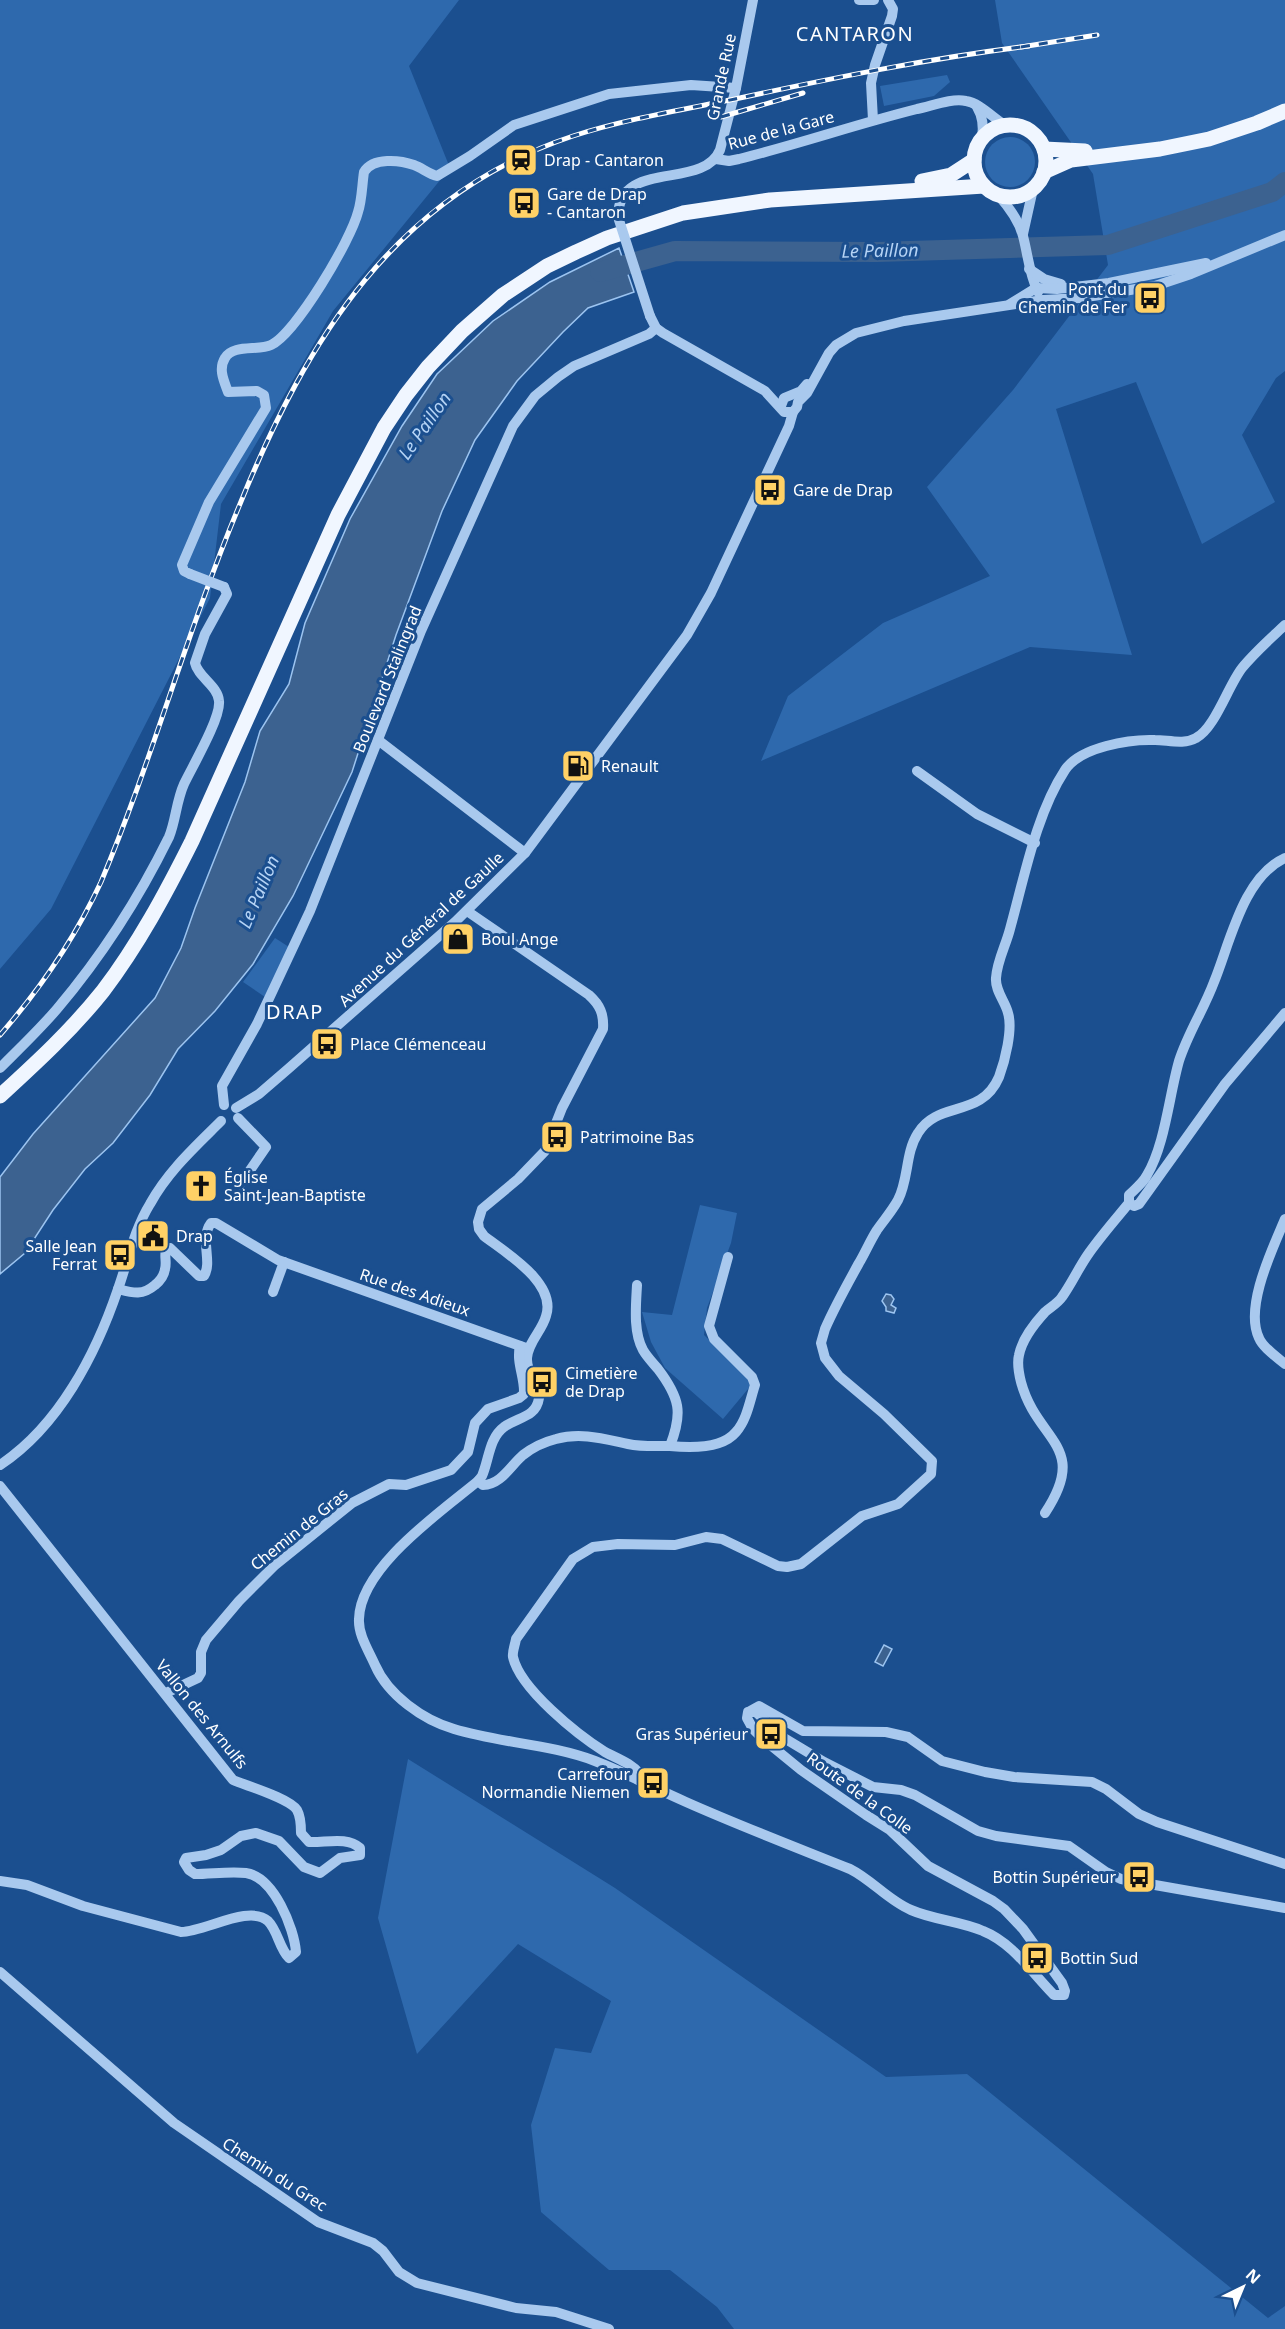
<svg xmlns="http://www.w3.org/2000/svg" width="1285" height="2329" viewBox="0 0 1285 2329" font-family="'Noto Sans',sans-serif">
<style>
.green{fill:#2e69ad}
.water{fill:#3c6290;stroke:#9cc4f0;stroke-width:1.5}
.lines{fill:none;stroke-linecap:round;stroke-linejoin:round}
.river{stroke:#3c6290;stroke-width:20}
.minor{stroke:#a9c9ee;stroke-width:10}
.major{stroke:#f0f6ff;stroke-width:15}
.rail-casing{stroke:#fff;stroke-width:5}
.rail{stroke:#1b4f8f;stroke-width:3;stroke-dasharray:9;stroke-linecap:butt}
.minor-bridge{stroke:#a9c9ee;stroke-width:10}
.labels{text-anchor:middle;stroke-width:6;stroke-linejoin:round;paint-order:stroke}
.street-label{font-size:16px;fill:#fff;stroke:#1b4f8f}
.poi-label{font-size:16px;fill:#fff;stroke:#1b4f8f;text-anchor:start}
.water-label{font-size:18px;font-style:italic;fill:#b5d3f5;stroke:#1b4f8f}
.quarter-label{font-size:20px;letter-spacing:1.5px;fill:#fff;stroke:#1b4f8f}
</style>
<rect width="100%" height="100%" fill="#1b4f8f"/>
<g class="green">
<path d="M 0,0 L 459,0 L 409,66 L 450,168 L 333,311 L 221,504 L 210,598 L 51,909 L 0,969 Z"/>
<path d="M 995,0 L 1285,0 L 1285,371 L 1276,378 L 1242,435 L 1275,502 L 1202,544 L 1136,382 L 1056,409 L 1132,655 L 1030,647 L 761,761 L 788,696 L 883,623 L 990,576 L 927,487 L 1013,390 L 1108,265 L 1093,174 L 1002,43 Z"/>
<path d="M 947,75 L 950,82 L 934,96 L 884,106 L 880,86 Z"/>
<circle cx="1010" cy="162" r="25"/>
<path d="M 275,938 L 289,947 L 265,997 L 243,982 Z"/>
<path d="M 700,1205 L 737,1213 L 731,1243 L 707,1308 L 704,1335 L 753,1383 L 723,1419 L 665,1368 L 651,1342 L 642,1312 L 672,1315 Z"/>
<path d="M 408,1759 L 615,1888 L 886,2077 L 967,2074 L 1268,2318 L 1285,2306 L 1285,2329 L 734,2329 L 717,2307 L 670,2270 L 609,2270 L 541,2212 L 531,2125 L 555,2048 L 591,2053 L 611,2001 L 518,1944 L 417,2054 L 378,1918 Z"/>
</g>
<g class="water">
<path d="M 619,248 L 634,292 L 588,308 L 563,332 L 517,381 L 475,440 L 442,511 L 396,635 L 352,772 L 293,896 L 253,964 L 215,1011 L 178,1049 L 150,1095 L 113,1143 L 85,1169 L 53,1210 L 25,1253 L 0,1274 L 0,1177 L 33,1134 L 155,998 L 181,948 L 195,908 L 245,782 L 260,731 L 289,684 L 305,623 L 350,519 L 402,426 L 437,374 L 493,321 L 550,282 Z"/>
<path d="M 886,1294 L 891,1295 L 894,1299 L 891,1305 L 896,1308 L 894,1313 L 886,1311 L 886,1307 L 882,1301 Z"/>
<path d="M 884,1645 L 892,1649 L 883,1666 L 875,1662 Z"/>
</g>
<g class="lines">
<path class="river" d="M 600,272 L 675,251 L 877,252 L 1108,245 L 1272,192 L 1285,182"/>
<g class="minor">
<path d="M 859,0 L 874,0"/>
<path d="M 977,107 C 983,117 984,126 982,138"/>
<path d="M 873,120 L 871,83 L 875,65 L 892,16 L 893,9 L 888,0"/>
<path d="M 716,159 L 729,161 L 739,159 C 799,144 857,124 917,109 C 932,106 951,98 966,101 C 980,103 993,118 1005,125"/>
<path d="M 998,195 C 1008,206 1019,221 1023,236 C 1028,255 1029,273 1038,292"/>
<path d="M 618,217 C 618,158 703,191 720,150 L 736,88 L 753,0"/>
<path d="M 1023,234 L 1033,189"/>
<path d="M 1029,269 L 1044,279 L 1061,284"/>
<path d="M 1010,304 L 1036,288 L 1057,289 L 1109,283 L 1206,263"/>
<path d="M 650,316 L 656,328 L 663,333 L 765,391 L 784,412 L 793,412"/>
<path d="M 781,406 L 784,398 L 801,391 L 807,384"/>
<path d="M 190,574 L 184,571 L 182,565 L 209,502 L 266,408 L 264,395 L 257,391 L 228,392 C 224,381 218,369 225,358 C 233,344 258,351 271,345 C 296,333 351,240 358,212 C 362,200 362,185 364,172 C 373,157 400,160 414,165 C 422,168 429,174 437,176 L 470,156 L 514,125 L 609,94 L 691,85 L 736,88"/>
<path d="M 378,740 L 525,853"/>
<path d="M 917,771 L 977,814 L 1035,843"/>
<path d="M 1285,858 C 1243,877 1230,943 1214,982 C 1204,1009 1188,1033 1179,1061 C 1169,1096 1165,1145 1147,1175 C 1143,1183 1135,1189 1129,1195 L 1129,1203 L 1134,1206 L 1139,1204 L 1225,1084 L 1285,1013"/>
<path d="M 467,911 L 589,995 C 600,1005 604,1014 603,1029 L 562,1108 L 545,1151 L 518,1179 L 482,1209 L 478,1222 L 479,1229 L 484,1236 C 506,1253 557,1283 546,1316 C 542,1331 528,1342 527,1358 C 526,1372 538,1384 539,1398 C 536,1418 517,1417 504,1427 C 489,1438 489,1460 482,1476 L 478,1481 C 442,1511 360,1567 359,1619 C 358,1635 369,1651 375,1665 C 388,1695 423,1720 454,1729 C 500,1743 550,1744 595,1761 C 626,1773 656,1789 686,1802 C 740,1826 795,1847 850,1869 C 872,1880 889,1901 911,1910 C 934,1920 960,1921 983,1931 C 1013,1943 1032,1973 1054,1995 L 1064,1995 L 1065,1991 L 1062,1983 L 1023,1929 L 1004,1909 L 993,1901 L 928,1866 L 890,1830 L 866,1815 L 801,1770 L 762,1738 L 753,1729 L 747,1718 L 748,1712 L 756,1712 L 784,1738 L 824,1762 L 873,1787 L 901,1790 L 915,1795 L 978,1831 L 996,1836 L 1069,1846 L 1106,1872 L 1121,1879 L 1285,1908"/>
<path d="M 0,1068 C 19,1049 39,1030 57,1009 C 101,957 139,898 169,837 C 176,820 176,802 184,784 C 192,767 221,718 219,701 C 218,686 198,677 195,663 L 205,634 L 227,594 L 224,587"/>
<path d="M 224,1105 L 222,1086 L 257,1024 L 310,911 L 421,631 L 513,426 L 535,396 L 558,377 L 574,366 L 649,334 L 656,328"/>
<path d="M 236,1108 L 259,1094 L 288,1069 L 455,922 L 525,853 L 687,635 L 711,593 L 789,426 L 793,412 L 797,407 L 798,402 L 807,393 L 829,353 L 836,345 L 856,333 L 904,321 L 1043,300 L 1080,298 L 1155,286 L 1191,274 L 1285,235"/>
<path d="M 235,1192 L 266,1147 L 238,1118"/>
<path d="M 1285,1219 C 1273,1248 1244,1307 1259,1338 C 1263,1348 1277,1357 1285,1364"/>
<path d="M 118,1289 C 133,1293 142,1296 155,1285 C 160,1281 164,1276 165,1269 C 167,1262 164,1256 166,1250 L 170,1248 L 199,1276 L 204,1276 C 213,1261 199,1239 211,1223 L 216,1223 L 278,1260 L 526,1348"/>
<path d="M 273,1292 L 284,1262"/>
<path d="M 670,1446 C 690,1448 722,1449 736,1432 C 747,1420 750,1400 755,1385 L 752,1377 L 714,1339 L 709,1326 L 728,1257"/>
<path d="M 0,1465 C 59,1426 96,1354 118,1289 C 128,1261 134,1230 150,1204 C 168,1171 195,1147 221,1121"/>
<path d="M 478,1481 L 483,1485 C 501,1485 511,1465 523,1455 C 532,1448 544,1442 556,1439 C 581,1432 604,1439 628,1444 C 642,1447 656,1446 670,1446 C 683,1413 680,1398 658,1369 C 653,1363 647,1357 643,1350 C 633,1332 636,1305 637,1285"/>
<path d="M 0,1486 L 233,1780 C 247,1786 289,1798 297,1810 C 301,1817 301,1826 301,1833 L 309,1842 C 325,1843 347,1836 360,1848 L 360,1855 L 340,1858 L 320,1873 L 304,1867 L 279,1841 L 256,1833 L 241,1836 L 221,1850 L 206,1855 L 186,1858 L 184,1862 L 189,1870 L 195,1874 C 211,1874 230,1871 246,1873 C 274,1877 294,1928 296,1952 L 289,1958 C 279,1948 278,1931 268,1921 C 249,1904 205,1932 181,1932 L 83,1906 L 27,1885 L 0,1881"/>
<path d="M 1045,1513 C 1090,1445 1037,1442 1021,1382 C 1019,1374 1017,1363 1019,1355 C 1022,1339 1034,1324 1045,1312 C 1051,1307 1058,1303 1062,1297 C 1072,1283 1079,1267 1089,1253 C 1101,1236 1115,1220 1129,1203"/>
<path d="M 166,1693 L 198,1678 L 201,1673 L 201,1652 L 206,1640 L 239,1601 L 275,1565 L 352,1503 L 389,1484 L 406,1485 L 451,1470 L 468,1452 L 475,1423 L 488,1409 L 519,1398 L 524,1394 C 525,1377 516,1363 520,1346"/>
<path d="M 750,1711 L 759,1706 L 803,1731 L 886,1732 L 908,1737 L 942,1761 L 985,1772 L 1014,1777 L 1092,1782 L 1106,1789 L 1139,1814 L 1157,1822 L 1285,1864"/>
<path d="M 638,1780 L 640,1774 C 631,1763 618,1759 605,1752 C 578,1735 520,1689 513,1657 C 512,1652 515,1645 516,1639 L 573,1559 L 593,1547 L 618,1544 L 675,1545 L 706,1537 L 722,1539 L 778,1566 L 787,1567 L 801,1564 L 862,1516 L 898,1504 L 931,1474 L 932,1461 L 884,1414 L 839,1376 L 825,1358 L 821,1343 L 825,1329 C 835,1306 847,1285 859,1263 C 865,1253 870,1241 877,1230 C 884,1220 892,1211 898,1200 C 909,1179 905,1153 918,1133 C 938,1100 981,1119 999,1077 C 1005,1061 1013,1029 1008,1013 C 1005,1001 995,991 996,978 C 997,961 1006,945 1010,929 C 1024,879 1036,814 1065,770 C 1080,747 1130,739 1155,740 C 1168,740 1184,745 1196,738 C 1215,728 1228,686 1242,668 C 1255,652 1270,639 1285,625"/>
<path d="M 0,1972 L 174,2123 L 318,2222 L 373,2243 L 383,2251 L 399,2272 L 417,2283 L 516,2308 L 556,2312 L 609,2329"/>
</g>
<g class="major">
<circle cx="1010" cy="161" r="36"/>
<path d="M 1044,149 L 1085,151"/>
<path d="M 1044,172 L 1071,160 L 1160,149 L 1209,139 L 1257,123 L 1285,111"/>
<path d="M 922,181 L 951,175 L 974,160"/>
<path d="M 0,1096 C 36,1063 72,1030 103,991 C 138,945 166,893 192,841 L 338,515 L 384,428 L 406,395 L 428,367 L 462,331 L 503,295 L 547,266 L 576,252 L 607,238 L 683,213 L 770,200 L 984,186"/>
</g>
<defs>
<g id="rail">
<path d="M 1021,47 L 1097,35"/>
<path d="M 721,117 L 803,93"/>
<path d="M 0,1035 C 41,988 75,938 101,882 C 153,758 188,628 240,504 C 307,339 395,195 573,136 C 626,119 681,110 735,99 C 833,78 931,58 1029,46"/>
</g>
</defs>
<use href="#rail" class="rail-casing"/>
<use href="#rail" class="rail"/>
<g class="minor-bridge">
<path d="M 618,217 L 650,316"/>
<path d="M 190,574 L 224,587"/>
</g>
</g>
<defs>
<symbol id="station-square" viewBox="-11 -11 22 22"><rect x="-9" y="-9" width="18" height="18" rx="4" fill="#ffd166" stroke="#1b4f8f"/><path d="M-3-6H3Q5-6 5-4V2Q5 4 3 4L4.5 6H3L1.5 4h-3L-3 6H-4.5L-3 4Q-5 4-5 2V-4Q-5-6-3-6ZM-3.5-4v3h7v-3ZM-3.5 1v1.5H-2V1ZM2 1v1.5H3.5V1Z" fill="#111"/></symbol>
<symbol id="bus-square" viewBox="-11 -11 22 22"><rect x="-9" y="-9" width="18" height="18" rx="4" fill="#ffd166" stroke="#1b4f8f"/><path d="M-5-6H5V4H4V6H2V4H-2V6H-4V4H-5ZM-3.5-4V0h7V-4ZM-3.5 1.2v1.5H-2V1.2ZM2 1.2v1.5H3.5V1.2Z" fill="#111"/></symbol>
<symbol id="fuel-square" viewBox="-11 -11 22 22"><rect x="-9" y="-9" width="18" height="18" rx="4" fill="#ffd166" stroke="#1b4f8f"/><path d="M-5.5-6h7V0h2V4h1.3V-2.5L3-4.5l.8-.8L6-3V5H2.5V1h-1V6h-7ZM-4.2-4.7v3.2H.2V-4.7Z" fill="#111"/></symbol>
<symbol id="shop-square" viewBox="-11 -11 22 22"><rect x="-9" y="-9" width="18" height="18" rx="4" fill="#ffd166" stroke="#1b4f8f"/><path d="M-5-2.5h2.3a2.7 3.5 0 0 1 5.4 0H5L5.5 6h-11ZM-1.5-2.5h3a1.5 2.3 0 0 0-3 0Z" fill="#111"/></symbol>
<symbol id="church-square" viewBox="-11 -11 22 22"><rect x="-9" y="-9" width="18" height="18" rx="4" fill="#ffd166" stroke="#1b4f8f"/><path d="M-1.2-6h2.4v3.5h3.3v2.4h-3.3V6h-2.4V-.1h-3.3v-2.4h3.3Z" fill="#111"/></symbol>
<symbol id="civic-square" viewBox="-11 -11 22 22"><rect x="-9" y="-9" width="18" height="18" rx="4" fill="#ffd166" stroke="#1b4f8f"/><path d="M-.6-6.5H3V-4.5H.6V-3L4-1V1h2V6H-6V1h2V-1L-.6-3ZM-1.2 2.5V6h2.4V2.5Z" fill="#111"/></symbol>
</defs>
<g fill-rule="evenodd">
<use href="#station-square" x="502" y="141" width="38" height="38"/>
<use href="#bus-square" x="505" y="184" width="38" height="38"/>
<use href="#bus-square" x="1131" y="279" width="38" height="38"/>
<use href="#bus-square" x="751" y="471" width="38" height="38"/>
<use href="#fuel-square" x="559" y="747" width="38" height="38"/>
<use href="#shop-square" x="439" y="920" width="38" height="38"/>
<use href="#bus-square" x="308" y="1025" width="38" height="38"/>
<use href="#bus-square" x="538" y="1118" width="38" height="38"/>
<use href="#church-square" x="182" y="1167" width="38" height="38"/>
<use href="#civic-square" x="134" y="1217" width="38" height="38"/>
<use href="#bus-square" x="101" y="1236" width="38" height="38"/>
<use href="#bus-square" x="523" y="1363" width="38" height="38"/>
<use href="#bus-square" x="752" y="1715" width="38" height="38"/>
<use href="#bus-square" x="634" y="1764" width="38" height="38"/>
<use href="#bus-square" x="1120" y="1858" width="38" height="38"/>
<use href="#bus-square" x="1018" y="1939" width="38" height="38"/>
</g>
<g class="labels">
<g class="street-label">
<text transform="translate(721 77) rotate(-78)" y="6">Grande Rue</text>
<text transform="translate(781 130) rotate(-15)" y="6">Rue de la Gare</text>
<text transform="translate(387 679) rotate(-68)" y="6">Boulevard Stalingrad</text>
<text transform="translate(421 929) rotate(-43)" y="6">Avenue du Général de Gaulle</text>
<text transform="translate(415 1292) rotate(19)" y="6">Rue des Adieux</text>
<text transform="translate(299 1529) rotate(-39)" y="6">Chemin de Gras</text>
<text transform="translate(202 1714) rotate(51)" y="6">Vallon des Arnulfs</text>
<text transform="translate(860 1793) rotate(36)" y="6">Route de la Colle</text>
<text transform="translate(275 2174) rotate(33)" y="6">Chemin du Grec</text>
</g>
<g class="poi-label">
<text x="544" y="166">Drap - Cantaron</text>
<text x="547" y="200">Gare de Drap<tspan x="547" dy="18">- Cantaron</tspan></text>
<text x="1127" y="295" text-anchor="end">Pont du<tspan x="1127" dy="18">Chemin de Fer</tspan></text>
<text x="793" y="496">Gare de Drap</text>
<text x="601" y="772">Renault</text>
<text x="481" y="945">Boul Ange</text>
<text x="350" y="1050">Place Clémenceau</text>
<text x="580" y="1143">Patrimoine Bas</text>
<text x="224" y="1183">Église<tspan x="224" dy="18">Saint-Jean-Baptiste</tspan></text>
<text x="176" y="1242">Drap</text>
<text x="97" y="1252" text-anchor="end">Salle Jean<tspan x="97" dy="18">Ferrat</tspan></text>
<text x="565" y="1379">Cimetière<tspan x="565" dy="18">de Drap</tspan></text>
<text x="748" y="1740" text-anchor="end">Gras Supérieur</text>
<text x="630" y="1780" text-anchor="end">Carrefour<tspan x="630" dy="18">Normandie Niemen</tspan></text>
<text x="1116" y="1883" text-anchor="end">Bottin Supérieur</text>
<text x="1060" y="1964">Bottin Sud</text>
</g>
<g class="water-label">
<text transform="translate(880 251) rotate(-1)" y="6">Le Paillon</text>
<text transform="translate(425 426) rotate(-55)" y="6">Le Paillon</text>
<text transform="translate(259 892) rotate(-67)" y="6">Le Paillon</text>
</g>
<g class="quarter-label">
<text x="855" y="41">CANTARON</text>
<text x="295" y="1019">DRAP</text>
</g>
</g>
<g transform="translate(1243 2287) rotate(43)" stroke="#1b4f8f" stroke-width="4.5" paint-order="stroke">
<path d="M0-4.5L10 22L0 15L-10 22Z" fill="#ffffff"/>
<text y="-9" font-size="16" font-weight="bold" text-anchor="middle" fill="#ffffff">N</text>
</g>
</svg>
